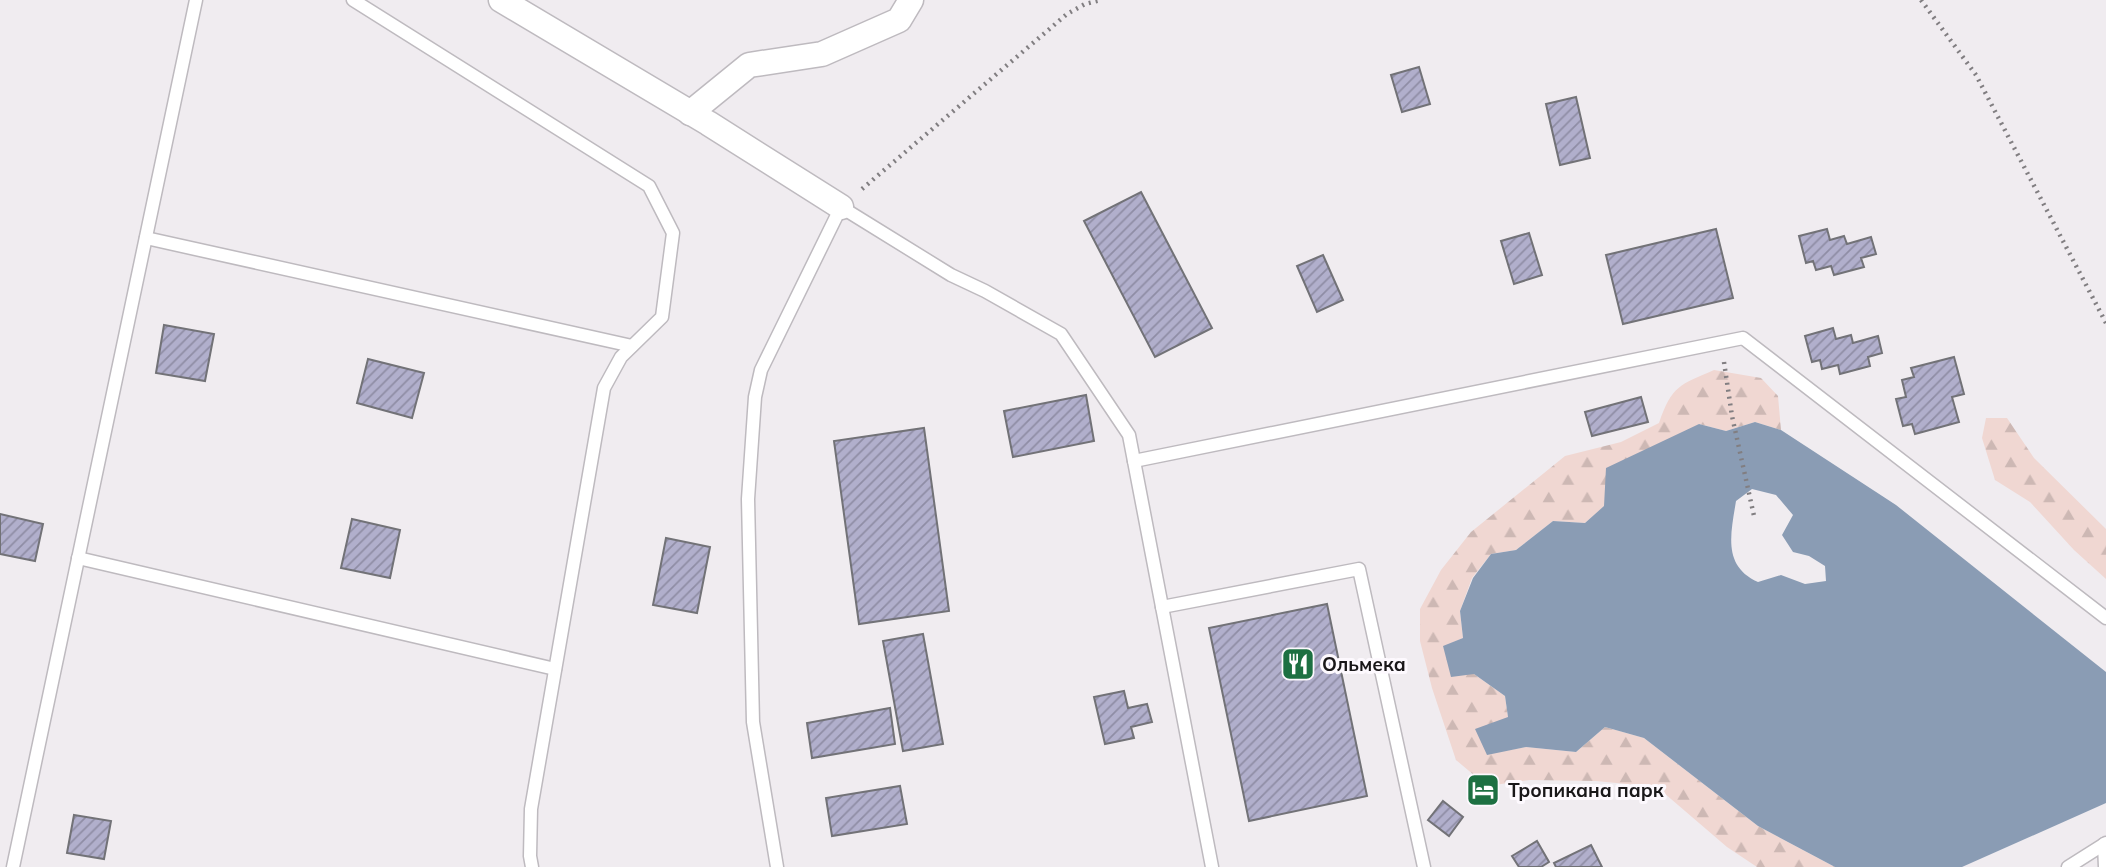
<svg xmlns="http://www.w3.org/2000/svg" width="2106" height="867" viewBox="0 0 2106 867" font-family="Mulish,sans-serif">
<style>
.forest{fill:url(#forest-firs)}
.water{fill:#8a9cb4;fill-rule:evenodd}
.building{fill:url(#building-hatch);stroke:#727277;stroke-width:2}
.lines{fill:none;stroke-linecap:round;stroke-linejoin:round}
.service-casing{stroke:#bebabf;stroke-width:15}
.minor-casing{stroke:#bebabf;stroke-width:27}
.path{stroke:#817e81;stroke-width:4.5;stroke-dasharray:2 5;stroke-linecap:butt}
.service{stroke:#fff;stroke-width:12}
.minor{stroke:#fff;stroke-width:24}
.labels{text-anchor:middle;stroke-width:6;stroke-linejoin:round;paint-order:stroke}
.poi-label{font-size:19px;font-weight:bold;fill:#191719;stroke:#fdf9fe;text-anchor:start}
</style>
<defs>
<pattern id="forest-firs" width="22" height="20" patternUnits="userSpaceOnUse" patternTransform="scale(1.75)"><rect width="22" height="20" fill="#f0d7d2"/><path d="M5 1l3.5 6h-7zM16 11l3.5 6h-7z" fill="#cdb8b4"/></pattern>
<pattern id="building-hatch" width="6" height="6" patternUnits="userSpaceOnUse" patternTransform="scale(1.75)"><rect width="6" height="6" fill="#b1afcc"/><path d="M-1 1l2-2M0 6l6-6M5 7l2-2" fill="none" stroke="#8f8da5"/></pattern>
</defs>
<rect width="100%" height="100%" fill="#f0ecf0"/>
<g class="forest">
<path d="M 1714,370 L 1761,378 L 1778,396 L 1781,430 L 1755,422 L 1726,431 L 1699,424 L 1585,523 L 1553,521 L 1516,550 L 1491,554 L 1472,578 L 1460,611 L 1463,638 L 1443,647 L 1474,674 L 1505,696 L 1508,717 L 1487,754 L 1526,747 L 1576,752 L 1605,727 L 1644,738 L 1758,826 L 1835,867 L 1757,867 L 1727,847 L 1657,787 L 1596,781 L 1530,780 L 1487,786 L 1456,760 L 1432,688 L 1420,641 L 1420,609 L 1441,570 L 1471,532 L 1565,456 L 1621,442 L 1659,423 C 1672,385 1680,385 1714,370 Z"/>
<path d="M 1986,418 L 2007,418 L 2034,458 L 2106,529 L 2106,579 L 2074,550 L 2030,502 L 1995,480 L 1982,438 Z"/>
</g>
<path class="water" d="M 1755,422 L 1781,430 L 1896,505 L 2106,672 L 2106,803 L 1962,867 L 1835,867 L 1758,826 L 1644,738 L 1605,727 L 1576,752 L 1526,747 L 1487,755 L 1475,729 L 1508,717 L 1505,696 L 1474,674 L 1451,677 L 1443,646 L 1463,638 L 1460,611 L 1473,578 L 1491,554 L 1516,550 L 1553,521 L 1585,523 L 1604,506 L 1606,468 L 1699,424 L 1726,431 ZM 1752,489 L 1776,495 L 1793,515 L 1782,535 L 1793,552 L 1809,556 L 1825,566 L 1826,581 L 1805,584 L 1781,575 L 1758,582 C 1722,566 1731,533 1736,501 Z"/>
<g class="building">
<path d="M 1419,67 L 1430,104 L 1402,112 L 1391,75 Z"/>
<path d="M 1576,97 L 1590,158 L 1560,165 L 1546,104 Z"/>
<path d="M 1141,192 L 1212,328 L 1155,357 L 1084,221 Z"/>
<path d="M 1716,229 L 1733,298 L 1623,324 L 1606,255 Z"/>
<path d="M 1827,229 L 1830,240 L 1844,236 L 1847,244 L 1871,237 L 1876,254 L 1861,258 L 1864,267 L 1834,275 L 1831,266 L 1816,270 L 1813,261 L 1806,263 L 1799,236 Z"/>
<path d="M 1529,233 L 1542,275 L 1514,284 L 1501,241 Z"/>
<path d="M 1323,255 L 1343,300 L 1317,312 L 1297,266 Z"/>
<path d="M 164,325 L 214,334 L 205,381 L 156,373 Z"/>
<path d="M 1833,328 L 1836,339 L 1851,335 L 1853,343 L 1878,336 L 1882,353 L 1868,357 L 1870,366 L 1840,374 L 1838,365 L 1822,369 L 1820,360 L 1812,362 L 1805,336 Z"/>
<path d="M 1954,357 L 1964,394 L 1952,397 L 1959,422 L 1915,434 L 1912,424 L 1903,426 L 1896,399 L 1906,397 L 1902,380 L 1914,377 L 1911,368 Z"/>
<path d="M 368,359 L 424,373 L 412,418 L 357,403 Z"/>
<path d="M 1086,395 L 1094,441 L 1013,457 L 1004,411 Z"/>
<path d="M 1641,397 L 1648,422 L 1592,436 L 1585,412 Z"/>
<path d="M 924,428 L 949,611 L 859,624 L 834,441 Z"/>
<path d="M 0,514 L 43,524 L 35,561 L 0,554 Z"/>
<path d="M 352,519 L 400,530 L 390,578 L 341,568 Z"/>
<path d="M 666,538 L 710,547 L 697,613 L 653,605 Z"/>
<path d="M 1327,604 L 1367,796 L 1249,821 L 1209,628 Z"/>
<path d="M 923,634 L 943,744 L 903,751 L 883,641 Z"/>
<path d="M 1124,691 L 1128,708 L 1147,704 L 1152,722 L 1131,727 L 1134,738 L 1105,744 L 1094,697 Z"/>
<path d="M 890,708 L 895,744 L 812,758 L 807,723 Z"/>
<path d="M 900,786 L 907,824 L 832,836 L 826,798 Z"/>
<path d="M 1443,801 L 1463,817 L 1449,836 L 1428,820 Z"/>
<path d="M 74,815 L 111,821 L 104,859 L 67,853 Z"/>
<path d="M 1537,841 L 1549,862 L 1541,867 L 1519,867 L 1512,856 Z"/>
<path d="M 1591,845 L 1602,867 L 1556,867 L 1554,863 Z"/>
</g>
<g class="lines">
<defs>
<g id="service">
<path d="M 353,0 L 649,186 L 673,233 L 662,317 L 621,357 L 604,388 L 531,809 L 530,856 L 532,867"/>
<path d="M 146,238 L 632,346"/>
<path d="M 1134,461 L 1743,338 L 2106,618"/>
<path d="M 78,558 L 555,669"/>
<path d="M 1162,607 L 1359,569 L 1424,867"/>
<path d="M 2104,844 L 2105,867"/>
<path d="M 13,867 L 196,0"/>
<path d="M 777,867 L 753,722 L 748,499 L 755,397 L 761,370 L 841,207 L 951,275 L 985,291 L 1061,334 L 1129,435 L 1212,867"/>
<path d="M 2068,867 L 2106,843"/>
</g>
<g id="minor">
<path d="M 501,0 L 708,123 L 841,207"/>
<path d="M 690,113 L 749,65 L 822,54 L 899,20 L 911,0"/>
</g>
</defs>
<use href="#service" class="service-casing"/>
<use href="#minor" class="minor-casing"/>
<g class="path">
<path d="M 1921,0 L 1976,75 L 2106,323"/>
<path d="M 862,189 L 1067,14 L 1085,4 L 1101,0"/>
<path d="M 1724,362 L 1732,416 L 1754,516"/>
</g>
<use href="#service" class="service"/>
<use href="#minor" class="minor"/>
</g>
<defs>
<symbol id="restaurant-square" viewBox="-11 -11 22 22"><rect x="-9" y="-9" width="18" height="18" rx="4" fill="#1d7042" stroke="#fdf9fe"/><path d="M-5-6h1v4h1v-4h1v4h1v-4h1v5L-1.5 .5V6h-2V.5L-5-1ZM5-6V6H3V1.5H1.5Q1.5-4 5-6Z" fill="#fff"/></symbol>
<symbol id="hotel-square" viewBox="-11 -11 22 22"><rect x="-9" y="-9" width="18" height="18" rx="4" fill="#1d7042" stroke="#fdf9fe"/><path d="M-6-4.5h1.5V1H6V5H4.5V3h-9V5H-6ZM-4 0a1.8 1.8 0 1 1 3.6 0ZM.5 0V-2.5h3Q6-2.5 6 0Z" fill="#fff"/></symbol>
</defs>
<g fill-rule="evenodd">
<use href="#restaurant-square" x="1279" y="645" width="38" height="38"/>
<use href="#hotel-square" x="1464" y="771" width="38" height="38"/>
</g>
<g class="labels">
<g class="poi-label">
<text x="1322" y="671">Ольмека</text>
<text x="1508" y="797">Тропикана парк</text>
</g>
</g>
</svg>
